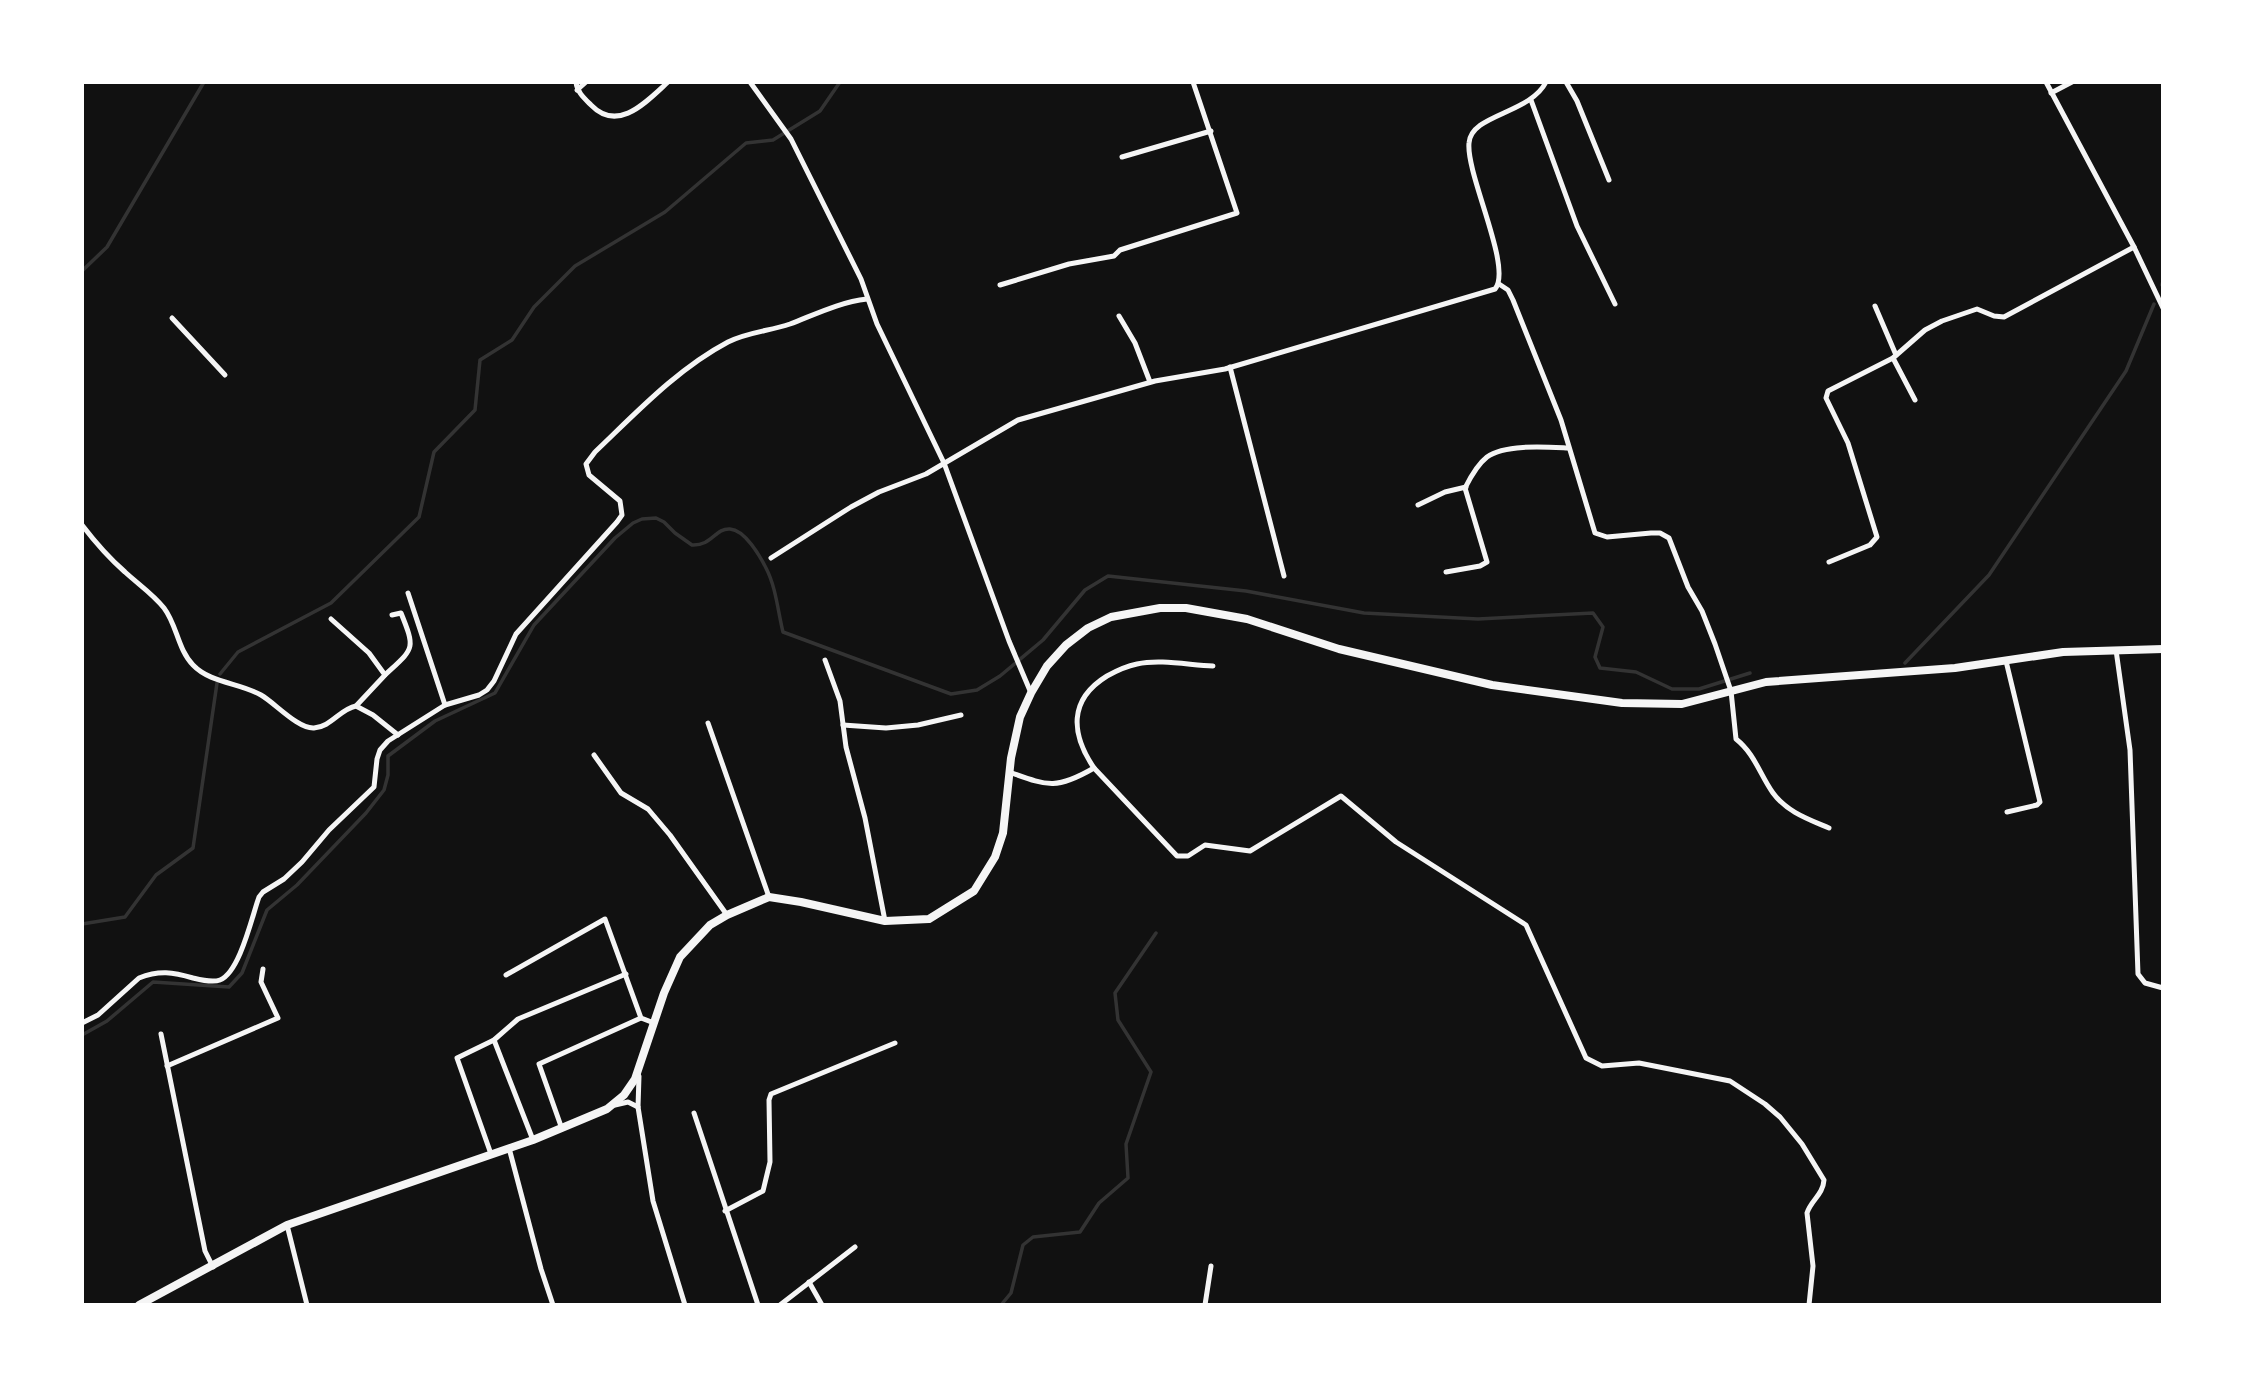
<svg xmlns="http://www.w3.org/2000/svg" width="2245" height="1387" viewBox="0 0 2245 1387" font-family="Rubik,sans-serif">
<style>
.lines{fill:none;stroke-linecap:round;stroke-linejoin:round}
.stream{stroke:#333;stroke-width:3.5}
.minor{stroke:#f5f5f5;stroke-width:5}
.secondary{stroke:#f5f5f5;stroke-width:8}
</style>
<rect width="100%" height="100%" fill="#111"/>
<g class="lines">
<g class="stream">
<path d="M 82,271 L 107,247 L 204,82"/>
<path d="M 2162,285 L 2163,281"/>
<path d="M 1905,663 L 1989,575 L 2126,371 L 2154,304"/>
<path d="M 220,674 L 238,652 L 331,603 L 419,517 L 434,452 L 475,410 L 480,360 L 512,340 L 534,307 L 575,266 L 665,212 L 746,143 L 773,140 L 820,111 L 840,82"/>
<path d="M 82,924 L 125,917 L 156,875 L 193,848 L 217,683"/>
<path d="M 82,1035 L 107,1021 L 153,982 L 229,987 L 242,973 L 267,910 L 297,885 L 366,813 L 384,790 L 388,775 L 388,756 L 435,721 L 495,693 L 534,625 L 615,538 L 633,523 L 642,519 L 656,518 L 664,522 L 675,533 L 692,545 C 712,546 715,528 730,529 C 745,530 760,556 766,568 C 776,587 778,612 783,632 L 951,694 L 977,690 L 1000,676 L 1043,640 L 1085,590 L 1108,576 L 1246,591 L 1364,613 L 1478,619 L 1593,613 L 1603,627 L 1595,657 L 1600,668 L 1636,672 L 1672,689 L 1699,689 L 1750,673"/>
<path d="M 1001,1305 L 1011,1293 L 1023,1245 L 1033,1237 L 1080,1232 L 1099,1203 L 1128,1178 L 1126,1144 L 1151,1072 L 1118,1020 L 1115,993 L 1156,933"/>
</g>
<g class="minor">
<path d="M 576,82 C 577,92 584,98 591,105 C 618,133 646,102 668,82"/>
<path d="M 750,82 L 791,139 L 861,279 L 877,324 L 944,463 L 1009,641 L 1031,693"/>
<path d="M 1566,82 L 1577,101 L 1609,180"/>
<path d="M 2046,82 L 2134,247 L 2163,308"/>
<path d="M 577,90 L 586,82"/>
<path d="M 2051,93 L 2072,82"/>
<path d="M 1531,100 L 1577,226 L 1615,304"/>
<path d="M 1122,157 L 1211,131"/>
<path d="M 1499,284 L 1508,290 L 1513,300 L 1561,420 L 1595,533 L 1607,537 L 1651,533 L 1660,533 L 1669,538 L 1688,587 L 1702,611 L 1715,644 L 1731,691 L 1736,739 C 1755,754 1760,775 1773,793 C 1787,812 1808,819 1829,828"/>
<path d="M 1000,285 L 1069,264 L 1114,256 L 1120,250 L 1237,213 L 1193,82"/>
<path d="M 1875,306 L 1896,355"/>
<path d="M 1119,316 L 1135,343 L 1150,382"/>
<path d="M 172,318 L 225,375"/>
<path d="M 1893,358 L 1915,400"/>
<path d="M 1230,367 L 1284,576"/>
<path d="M 1418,505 L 1445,492 L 1466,487"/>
<path d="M 82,525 C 95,542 109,558 125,572 C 138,584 153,594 164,608 C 177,625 178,650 193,665 C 210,683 240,683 261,695 C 275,703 298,729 314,728 C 331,727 340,709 356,706 L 373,715 L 398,735"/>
<path d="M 771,558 L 851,507 L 879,492 L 926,474 L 1018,420 L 1155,381 L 1225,369 L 1495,289 C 1513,268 1466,175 1469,143 C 1471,114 1530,114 1546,82"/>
<path d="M 1829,562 L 1870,545 L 1877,537 L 1848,443 L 1826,398 L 1828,391 L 1893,358 L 1925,330 L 1942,321 L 1977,309 L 1994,316 L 2004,317 L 2134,247"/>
<path d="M 1446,572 L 1480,566 L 1487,562 L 1465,488 C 1470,478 1478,464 1487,457 C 1505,444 1546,447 1568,448"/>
<path d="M 408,593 L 445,705"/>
<path d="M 331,619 L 369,653 L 385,675 L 356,706"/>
<path d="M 2116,650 L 2130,750 L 2138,974 L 2145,983 L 2163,988"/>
<path d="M 825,660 L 840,701 L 846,747 L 865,818 L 885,921"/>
<path d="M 2006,661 L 2040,802 L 2037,805 L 2007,812"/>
<path d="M 385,675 C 414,648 416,650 401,613 L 392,615"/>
<path d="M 708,723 L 769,897"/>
<path d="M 843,725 L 886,728 L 918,725 L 961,715"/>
<path d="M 594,755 L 621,793 L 648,809 L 670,835 L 727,915"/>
<path d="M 1094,768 C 1071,734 1068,700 1107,676 C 1116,671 1127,666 1137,664 C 1160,659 1189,665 1213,666"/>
<path d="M 1009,772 C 1048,786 1056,790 1094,768 L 1177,856 L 1188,856 L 1205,845 L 1250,851 L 1341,796 L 1396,842 L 1526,925 L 1586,1058 L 1602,1066 L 1639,1063 L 1730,1081 L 1765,1104 L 1780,1117 L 1802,1144 L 1824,1180 C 1823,1195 1811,1200 1807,1213 L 1813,1266 L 1809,1305"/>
<path d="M 506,975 L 605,919 L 641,1018 L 654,1023"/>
<path d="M 82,1023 L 98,1015 L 139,978 C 159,970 173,972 193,978 C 201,980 212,983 220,980 C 240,972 252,916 259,897 L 263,892 L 284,879 L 302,862 L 329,830 L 374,787 L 377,759 L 380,750 L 388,741 L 445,705 L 479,695 L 487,690 L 494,681 L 516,634 L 617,522 L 622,515 L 620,501 L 589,475 L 586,464 L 595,452 C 636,413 677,369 728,342 C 748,332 770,331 790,324 C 816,314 840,302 867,299"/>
<path d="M 161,1034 L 205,1251 L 213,1267"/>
<path d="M 494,1040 L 533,1140"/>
<path d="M 167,1066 L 278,1018 L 261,982 L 263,969"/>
<path d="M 639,1076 L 638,1107 L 653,1201 L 685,1305"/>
<path d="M 615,1105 L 628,1102 L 638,1107"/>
<path d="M 694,1113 L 758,1305"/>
<path d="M 562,1129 L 539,1064 L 641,1018"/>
<path d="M 509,1148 L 541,1269 L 553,1305"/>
<path d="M 491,1154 L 457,1058 L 494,1040 L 518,1019 L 626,974"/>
<path d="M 725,1211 L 763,1191 L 770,1162 L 769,1100 L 771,1094 L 895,1043"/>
<path d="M 287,1225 L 307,1305"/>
<path d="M 809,1282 L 822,1305"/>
<path d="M 780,1305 L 855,1247"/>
<path d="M 1205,1305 L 1211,1266"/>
</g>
<path class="secondary" d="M 139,1305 L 287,1225 L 533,1140 L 607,1109 L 624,1095 L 635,1079 L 664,993 L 680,957 L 710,925 L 727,915 L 769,897 L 801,902 L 885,921 L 929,919 L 974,891 L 995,857 L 1003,833 L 1011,758 L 1020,717 L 1031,693 L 1047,666 L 1066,645 L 1088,628 L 1111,617 L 1160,608 L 1186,608 L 1247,619 L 1339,649 L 1492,685 L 1622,703 L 1682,704 L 1766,682 L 1955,668 L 2063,652 L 2163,649"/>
</g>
<rect width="2245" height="1387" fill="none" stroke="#ffffff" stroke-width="168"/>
</svg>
